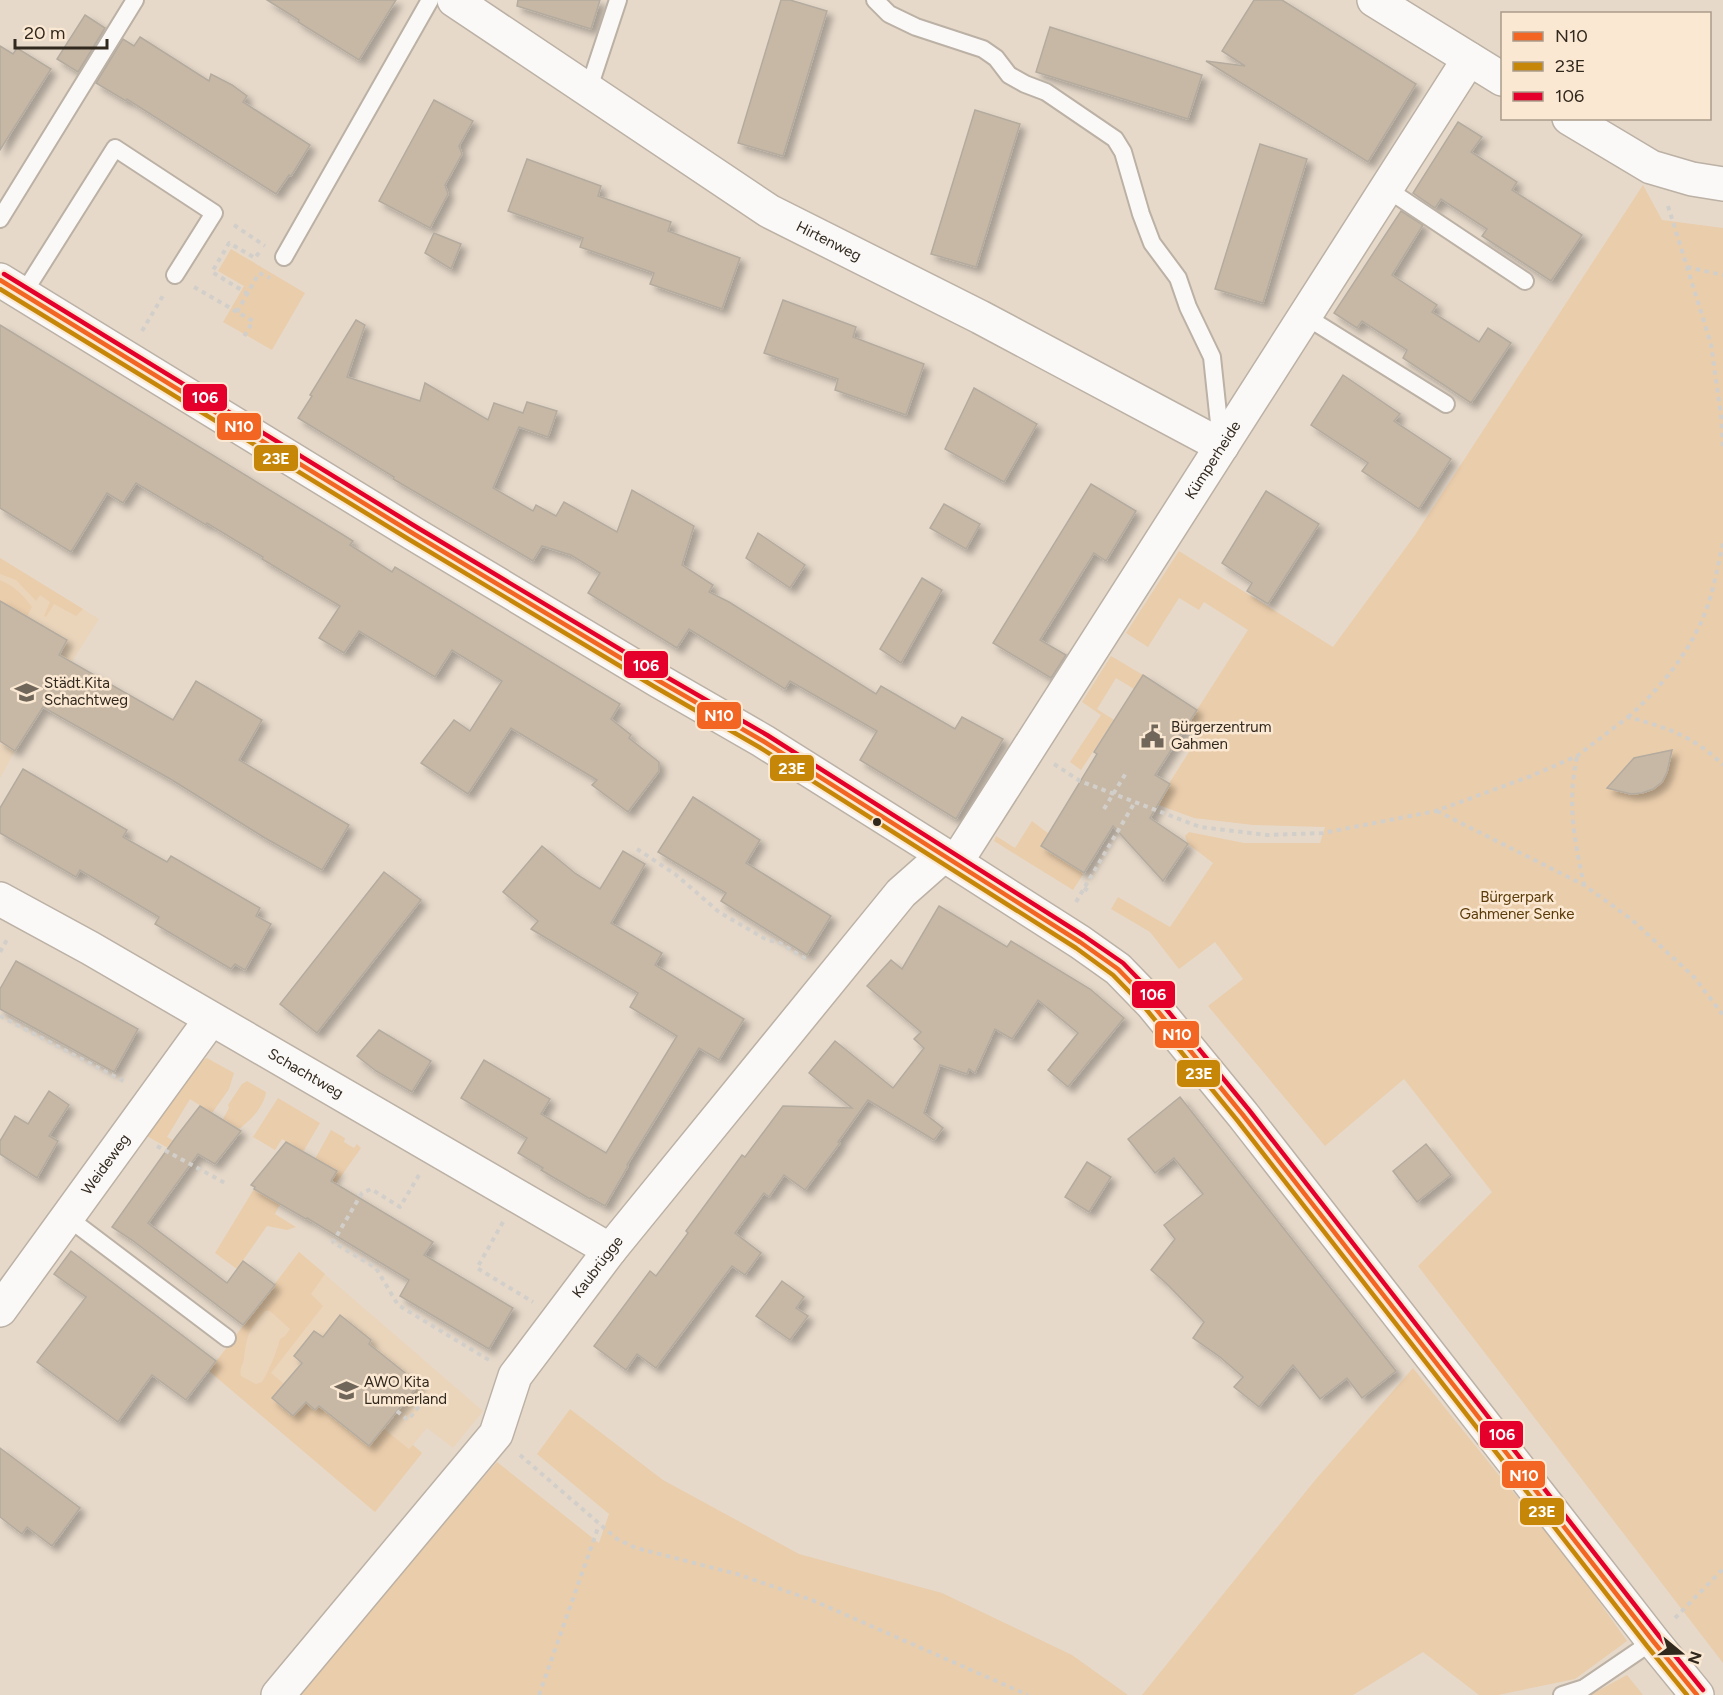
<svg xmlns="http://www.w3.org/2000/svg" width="1723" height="1695" viewBox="0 0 1723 1695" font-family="Figtree,sans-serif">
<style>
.built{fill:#ead5bb}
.green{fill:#eacdab;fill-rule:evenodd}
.building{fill:#c7b8a6;stroke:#b4ab9f;stroke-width:1.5;filter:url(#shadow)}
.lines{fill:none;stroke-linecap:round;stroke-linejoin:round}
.lane-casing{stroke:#bbb1a5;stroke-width:20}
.street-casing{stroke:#bbb1a5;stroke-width:36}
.secondary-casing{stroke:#bbb1a5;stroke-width:36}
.path{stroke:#d2cfca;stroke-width:4;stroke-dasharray:4.5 4.5;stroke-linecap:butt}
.lane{stroke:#fbf9f7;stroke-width:16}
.street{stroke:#fbf9f7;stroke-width:33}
.secondary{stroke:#fbf9f7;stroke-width:33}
.bus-1-casing{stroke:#fbe8d2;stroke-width:9}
.bus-2-casing{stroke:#fbe8d2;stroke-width:9}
.bus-3-casing{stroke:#fbe8d2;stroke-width:9}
.bus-1{stroke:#f26522;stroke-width:4.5}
.bus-2{stroke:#c68608;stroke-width:4.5}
.bus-3{stroke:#e4002b;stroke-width:4.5}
.bus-dot{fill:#31281e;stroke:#fbe8d2;stroke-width:2}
.labels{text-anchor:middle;stroke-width:5;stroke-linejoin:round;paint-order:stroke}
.street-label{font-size:15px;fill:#31281e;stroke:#fbe8d2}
.poi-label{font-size:15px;fill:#31281e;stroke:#fbe8d2;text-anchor:start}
.park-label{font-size:15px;fill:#5a3a08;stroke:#fbe8d2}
.line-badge{stroke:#fbe8d2;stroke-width:2}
.badge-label{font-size:16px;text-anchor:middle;font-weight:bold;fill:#fff}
</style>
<defs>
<filter id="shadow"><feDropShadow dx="5.5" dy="5.5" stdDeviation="3" flood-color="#0004"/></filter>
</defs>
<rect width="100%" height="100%" fill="#e6d9ca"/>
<g class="built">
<path d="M 0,558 L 99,619 L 15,751 L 0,778 Z"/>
<path d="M 299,1252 L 483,1411 L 453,1448 L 427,1428 L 413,1445 L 422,1453 L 375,1512 L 209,1371 Z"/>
</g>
<g class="green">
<path d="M 1643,185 L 1662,220 L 1723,228 L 1723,1663 L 1418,1266 L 1492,1192 L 1404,1079 L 1325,1146 L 1208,1006 L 1243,979 L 1215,942 L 1179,969 L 1150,932 L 1111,909 L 1118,897 L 1170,927 L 1213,863 L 1188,844 L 1185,836 L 1189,832 L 1244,843 L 1320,843 L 1325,827 L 1253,825 L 1194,818 L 1156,804 L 1201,733 L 1188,724 L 1248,630 L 1204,602 L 1199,610 L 1179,598 L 1148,647 L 1126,633 L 1179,551 L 1333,647 L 1415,535 Z"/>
<path d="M 231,249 L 305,293 L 272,350 L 223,322 L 244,286 L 218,271 Z"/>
<path d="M 0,558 L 83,609 L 76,616 L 54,604 L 46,617 L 44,616 L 50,602 L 40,595 L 36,601 L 16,580 L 0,574 Z"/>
<path d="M 0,580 C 14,586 23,595 32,607 L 27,617 L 0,601 Z"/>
<path d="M 1111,656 L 1143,675 L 1134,689 L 1116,678 L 1097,709 L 1114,720 L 1081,770 L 1070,762 L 1101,715 L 1082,702 Z"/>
<path d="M 1032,821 L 1049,834 L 1041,847 L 1084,873 L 1073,890 L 994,841 L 996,836 L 1015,848 Z"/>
<path d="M 207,1058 L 234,1073 L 229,1089 L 212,1113 L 190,1099 L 167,1137 L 194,1152 L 189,1160 L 147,1136 L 195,1063 Z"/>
<path d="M 247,1081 L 266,1092 C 264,1107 251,1120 239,1129 L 223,1119 L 229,1108 L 228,1105 L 242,1084 Z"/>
<path d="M 278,1098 L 320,1123 L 303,1152 L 282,1139 L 275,1150 L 253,1137 Z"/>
<path d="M 331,1130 L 345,1138 L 344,1142 L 354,1148 L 357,1144 L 361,1148 L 318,1209 L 315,1209 L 337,1170 L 315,1159 Z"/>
<path d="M 254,1189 L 280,1204 L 275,1214 L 296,1227 L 287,1230 L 267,1226 L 237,1269 L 215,1253 Z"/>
<path d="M 299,1252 L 325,1274 L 311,1294 L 323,1306 L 271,1373 L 284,1384 L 273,1398 L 293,1416 L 306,1402 L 315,1409 L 319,1406 L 368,1446 L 383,1428 L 409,1449 L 413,1445 L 422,1453 L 375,1512 L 209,1371 ZM 265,1311 L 270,1311 L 290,1329 L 285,1336 L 280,1339 C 278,1349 268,1373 262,1382 L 256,1384 L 241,1376 C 239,1369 243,1365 244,1358 C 247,1334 249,1330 265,1311 Z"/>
<path d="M 1413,1368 L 1498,1474 L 1563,1551 L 1627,1641 L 1575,1679 L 1498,1695 L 1479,1695 L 1423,1652 L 1353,1695 L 1142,1695 L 1316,1479 Z"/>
<path d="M 570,1409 L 663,1480 L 799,1554 L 942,1593 L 1072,1655 L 1128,1695 L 295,1695 L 497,1462 L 599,1543 L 609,1514 L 537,1454 Z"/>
<path d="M 1627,1675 L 1643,1695 L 1590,1695 Z"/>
</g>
<g class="building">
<path d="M 267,0 L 396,0 L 359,60 L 298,22 L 299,20 Z"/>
<path d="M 518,0 L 600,0 L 591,29 L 517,6 Z"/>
<path d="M 781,0 L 790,0 L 827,11 L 783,156 L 738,143 Z"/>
<path d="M 1254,0 L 1282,0 L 1416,84 L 1368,162 L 1206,61 L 1245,66 L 1222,51 Z"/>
<path d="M 85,15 L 105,28 L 78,72 L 57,59 Z"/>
<path d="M 1050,27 L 1202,75 L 1188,119 L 1036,72 Z"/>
<path d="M 140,37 L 209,81 L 211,74 L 232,85 L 247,96 L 243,102 L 310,145 L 291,176 L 289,175 L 276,194 L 127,99 L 126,101 L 96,83 L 123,39 L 134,46 Z"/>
<path d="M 0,46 L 13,54 L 17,48 L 51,69 L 0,150 Z"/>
<path d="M 434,100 L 473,121 L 459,146 L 462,154 L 445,185 L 448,194 L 430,228 L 379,201 Z"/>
<path d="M 975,110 L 1020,124 L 976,267 L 931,254 Z"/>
<path d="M 1458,122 L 1482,137 L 1471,152 L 1517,182 L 1512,190 L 1582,235 L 1551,281 L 1482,236 L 1487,229 L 1441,199 L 1435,208 L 1413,193 Z"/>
<path d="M 1260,144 L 1307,159 L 1263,303 L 1215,289 Z"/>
<path d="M 527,159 L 601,186 L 598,196 L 671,222 L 668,231 L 740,258 L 722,309 L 650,284 L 654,273 L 580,247 L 583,238 L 508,211 Z"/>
<path d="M 1401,211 L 1423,225 L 1392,275 L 1437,305 L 1432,312 L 1479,342 L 1488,328 L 1511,343 L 1471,403 L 1403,358 L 1407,350 L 1362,321 L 1357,328 L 1334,313 Z"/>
<path d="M 434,233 L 461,244 L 451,269 L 425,253 Z"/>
<path d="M 783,300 L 856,327 L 853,337 L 924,364 L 906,415 L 835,390 L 838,379 L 764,353 Z"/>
<path d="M 356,320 L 365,325 L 347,377 L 420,401 L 425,383 L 488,420 L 494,403 L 523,413 L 527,402 L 557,411 L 548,437 L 519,427 L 493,488 L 533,511 L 536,505 L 556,516 L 564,502 L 617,532 L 632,490 L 694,526 L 682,565 L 713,585 L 709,592 L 729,602 L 876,694 L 881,686 L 955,729 L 962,717 L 1003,739 L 956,819 L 860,760 L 877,731 L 790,681 L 785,689 L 689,629 L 677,648 L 588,593 L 600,573 L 571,555 L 542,546 L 533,561 L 393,479 L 394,477 L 298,418 L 312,396 L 310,395 Z"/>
<path d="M 0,325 L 340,533 L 353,541 L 350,545 L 392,572 L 395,567 L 620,704 L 611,719 L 631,735 L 629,738 L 659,762 L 659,771 L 628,812 L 592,785 L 597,780 L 511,728 L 468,794 L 421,763 L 454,720 L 470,731 L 502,681 L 452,650 L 435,677 L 359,631 L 344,653 L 319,638 L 340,606 L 262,559 L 263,557 L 207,523 L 206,525 L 136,483 L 123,503 L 107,493 L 71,552 L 0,508 Z"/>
<path d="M 1343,375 L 1400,414 L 1394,421 L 1451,459 L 1419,509 L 1362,471 L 1368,463 L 1311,425 Z"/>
<path d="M 974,388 L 1037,424 L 1004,482 L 945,449 Z"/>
<path d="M 1091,484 L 1136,511 L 1106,561 L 1094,553 L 1040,640 L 1066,655 L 1051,678 L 993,643 Z"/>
<path d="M 1266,491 L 1319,524 L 1268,604 L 1247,591 L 1252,583 L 1222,563 Z"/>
<path d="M 944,504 L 980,524 L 966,549 L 930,528 Z"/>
<path d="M 758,533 L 805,565 L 790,588 L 746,558 Z"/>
<path d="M 922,578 L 942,590 L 901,663 L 880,649 Z"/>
<path d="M 0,601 L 67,640 L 59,655 L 173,720 L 196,681 L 262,720 L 239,760 L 349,825 L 322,870 L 265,838 L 172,780 L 43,707 L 15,751 L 0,741 Z"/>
<path d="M 1143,675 L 1197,710 L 1155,775 L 1170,784 L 1150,818 L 1188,844 L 1163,881 L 1113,826 L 1084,873 L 1041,846 L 1097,754 L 1094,752 Z"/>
<path d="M 1672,750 L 1667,772 L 1662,782 L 1653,789 L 1642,793 L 1631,794 L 1607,788 L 1634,758 Z"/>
<path d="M 23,769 L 127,830 L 123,837 L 167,862 L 171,856 L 260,908 L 256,916 L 271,924 L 245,970 L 235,964 L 231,969 L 155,924 L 159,917 L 80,870 L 76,877 L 0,833 L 0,808 Z"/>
<path d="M 693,797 L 760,840 L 746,863 L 831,916 L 807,955 L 721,901 L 726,893 L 658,852 Z"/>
<path d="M 542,846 L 576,874 L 600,889 L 623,851 L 645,864 L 611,923 L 662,953 L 655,965 L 744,1019 L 719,1060 L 699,1048 L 627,1165 L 628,1166 L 605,1206 L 591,1198 L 590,1199 L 541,1170 L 543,1168 L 518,1153 L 527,1138 L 461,1098 L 484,1060 L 550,1099 L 541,1114 L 606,1153 L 677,1036 L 630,1007 L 638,993 L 531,929 L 538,921 L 503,892 Z"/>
<path d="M 384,872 L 421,900 L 317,1033 L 280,1004 Z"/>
<path d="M 939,906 L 1007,947 L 1011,941 L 1090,989 L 1124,1018 L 1068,1087 L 1048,1070 L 1078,1033 L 1038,1000 L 1012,1039 L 995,1029 L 975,1073 L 969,1069 L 967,1074 L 940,1065 L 924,1113 L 943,1128 L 934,1140 L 868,1100 L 838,1142 L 840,1143 L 805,1190 L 784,1175 L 769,1197 L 764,1193 L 735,1233 L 761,1253 L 745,1275 L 732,1266 L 656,1368 L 637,1354 L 626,1370 L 594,1346 L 650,1271 L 656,1276 L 688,1233 L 686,1231 L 742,1155 L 745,1157 L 783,1106 L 852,1108 L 809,1073 L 835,1041 L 893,1088 L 924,1048 L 914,1039 L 921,1032 L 867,986 L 891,960 L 902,969 Z"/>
<path d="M 16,961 L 138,1029 L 114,1072 L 0,1009 L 0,989 Z"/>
<path d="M 379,1030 L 431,1061 L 412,1092 L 376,1071 L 357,1056 Z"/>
<path d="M 49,1091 L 69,1105 L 49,1136 L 58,1141 L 37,1178 L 0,1154 L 0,1141 L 15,1116 L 28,1124 Z"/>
<path d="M 1180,1097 L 1396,1371 L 1362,1398 L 1347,1378 L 1320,1399 L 1293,1365 L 1259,1407 L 1234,1387 L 1243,1377 L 1220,1357 L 1193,1338 L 1204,1322 L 1166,1283 L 1151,1270 L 1175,1239 L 1164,1225 L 1203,1194 L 1174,1158 L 1155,1173 L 1128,1139 Z"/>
<path d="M 200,1106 L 241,1131 L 215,1164 L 198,1154 L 148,1223 L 227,1283 L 243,1261 L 275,1285 L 243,1325 L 132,1240 L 112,1227 L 176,1137 Z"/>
<path d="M 286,1142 L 337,1171 L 331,1181 L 433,1242 L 424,1255 L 513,1308 L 489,1349 L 400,1296 L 409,1280 L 307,1218 L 306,1219 L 254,1189 L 255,1187 L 251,1185 Z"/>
<path d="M 1426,1144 L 1451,1175 L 1417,1202 L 1393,1171 Z"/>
<path d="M 1087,1162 L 1111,1177 L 1089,1212 L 1065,1197 Z"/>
<path d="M 71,1251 L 216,1361 L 186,1400 L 152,1375 L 118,1422 L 37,1362 L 86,1297 L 54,1274 Z"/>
<path d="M 782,1281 L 804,1297 L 796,1308 L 808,1316 L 790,1340 L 756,1316 Z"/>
<path d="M 340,1315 L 371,1340 L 369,1344 L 419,1384 L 369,1446 L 319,1406 L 315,1410 L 306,1402 L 293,1416 L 272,1398 L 302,1363 L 294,1356 L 314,1331 L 323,1337 Z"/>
<path d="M 0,1448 L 80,1508 L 52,1546 L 27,1527 L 22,1534 L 0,1517 Z"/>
</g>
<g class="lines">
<defs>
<g id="lane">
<path d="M 875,0 L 889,14 L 916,27 L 983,49 L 996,58 L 1009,75 L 1025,84 L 1046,92 L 1115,139 L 1123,152 L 1141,214 L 1152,243 L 1178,278 L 1188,307 L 1212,357 L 1221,442"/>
<path d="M 588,91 L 618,0"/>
<path d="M 1387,189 L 1525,281"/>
<path d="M 0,219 L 135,0"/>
<path d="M 284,257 L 430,0"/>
<path d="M 23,294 L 115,148 L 214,213 L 175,275"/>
<path d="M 1305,316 L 1446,404"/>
<path d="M 67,1217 L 227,1338"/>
<path d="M 1562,1695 L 1584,1688 L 1653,1641"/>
</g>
<g id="street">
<path id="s1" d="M 454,0 L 769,211 L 980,317 L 1222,446"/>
<path d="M 1374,0 L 1502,79"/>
<path d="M 1569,118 L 1651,167 L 1692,179 L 1723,184"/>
<path id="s2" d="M 956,862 L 1469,59"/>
<path id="s3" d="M 0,899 L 90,948 L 610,1250"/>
<path id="s4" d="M 0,1310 L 211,1019"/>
<path id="s5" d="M 278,1695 L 496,1434 L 515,1376 L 610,1250 L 901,893 L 944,855"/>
</g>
<path id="secondary" d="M 0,280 L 414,534 L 659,681 L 763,741 L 944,855 L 1080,942 L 1118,969 L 1152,1004 L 1243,1115 L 1653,1641 L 1697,1695"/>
</defs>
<use href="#lane" class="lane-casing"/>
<use href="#street" class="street-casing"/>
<use href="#secondary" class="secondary-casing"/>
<g class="path">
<path d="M 1668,206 L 1711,344 L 1721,415 L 1723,450"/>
<path d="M 234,225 L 265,246"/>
<path d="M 1687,267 L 1723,275"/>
<path d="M 194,287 L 253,321 L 242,340"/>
<path d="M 248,294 L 212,272 L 229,243 L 255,258 L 260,251"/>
<path d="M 237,312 L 259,273 L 270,278"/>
<path d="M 142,331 L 164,294"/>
<path d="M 1628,717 C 1660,689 1691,651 1706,610 C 1714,589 1718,565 1723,543"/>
<path d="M 1577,757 C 1567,804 1574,838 1584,885"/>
<path d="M 1054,764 L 1080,781 L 1200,827 L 1267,835 L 1323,833 L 1436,811 L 1531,776 L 1577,756 L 1628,717 C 1666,727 1695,737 1723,765"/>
<path d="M 1104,809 L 1126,773"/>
<path d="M 1437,811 L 1584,885 L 1631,919 L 1694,977 L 1723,1015"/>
<path d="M 637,849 L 675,874 L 719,912 L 767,940 L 778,942 L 806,959"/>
<path d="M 1084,888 L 1090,892"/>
<path d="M 1076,902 L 1135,802"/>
<path d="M 0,952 L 8,938"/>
<path d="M 0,1016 L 127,1083"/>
<path d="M 157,1146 L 225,1183"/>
<path d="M 419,1175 L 400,1207 L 371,1189 L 362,1193 L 333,1242 L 376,1268 L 398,1305 L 489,1360"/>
<path d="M 503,1222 L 477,1268 L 533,1302"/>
<path d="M 397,1411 L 408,1420 L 424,1400"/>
<path d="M 520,1455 L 617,1539 L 636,1548 L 737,1574 L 812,1600 L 1028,1695"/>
<path d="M 1675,1618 L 1723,1569"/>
<path d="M 539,1695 L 599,1525"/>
</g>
<use href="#lane" class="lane"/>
<use href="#street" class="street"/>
<use href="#secondary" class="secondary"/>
<defs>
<path id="bus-1" d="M 0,280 L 414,534 L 659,681 L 763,741 L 1080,942 L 1118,969 L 1152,1004 L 1243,1115 L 1653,1641 L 1697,1695"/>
<path id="bus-2" d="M 0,289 L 410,540 L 655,687 L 759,747 L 1076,948 L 1113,975 L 1146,1009 L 1237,1120 L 1647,1646 L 1687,1695"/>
<path id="bus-3" d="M 4,274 L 418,528 L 663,675 L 767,735 L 1084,936 L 1123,963 L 1158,999 L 1249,1110 L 1659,1636 L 1703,1690"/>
</defs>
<use href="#bus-1" class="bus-1-casing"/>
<use href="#bus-2" class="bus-2-casing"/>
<use href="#bus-3" class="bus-3-casing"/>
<use href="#bus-1" class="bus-1"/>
<use href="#bus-2" class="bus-2"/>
<use href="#bus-3" class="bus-3"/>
</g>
<defs>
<symbol id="school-bare" viewBox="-9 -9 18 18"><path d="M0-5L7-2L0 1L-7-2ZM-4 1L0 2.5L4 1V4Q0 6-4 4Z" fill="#70665a" stroke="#fbe8d2" stroke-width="2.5" paint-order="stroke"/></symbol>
<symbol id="civic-bare" viewBox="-9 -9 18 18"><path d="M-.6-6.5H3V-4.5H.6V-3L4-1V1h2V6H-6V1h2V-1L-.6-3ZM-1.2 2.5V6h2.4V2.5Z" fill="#70665a" stroke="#fbe8d2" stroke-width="2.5" paint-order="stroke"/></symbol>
</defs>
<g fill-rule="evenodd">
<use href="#school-bare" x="10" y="676" width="33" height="33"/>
<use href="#civic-bare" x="1136" y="720" width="33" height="33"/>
<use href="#school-bare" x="330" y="1374" width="33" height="33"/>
</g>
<circle class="bus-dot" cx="877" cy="822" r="5"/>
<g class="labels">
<g class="street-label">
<text dy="5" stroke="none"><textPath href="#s1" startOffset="446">Hirtenweg</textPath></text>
<text dy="5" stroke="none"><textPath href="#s2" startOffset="477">Kümperheide</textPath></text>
<text dy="5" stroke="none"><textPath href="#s3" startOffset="352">Schachtweg</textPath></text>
<text dy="5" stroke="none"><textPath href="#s4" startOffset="180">Weideweg</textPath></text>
<text dy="5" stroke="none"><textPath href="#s5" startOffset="538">Kaubrügge</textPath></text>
</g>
<g class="poi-label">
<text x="44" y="688">Städt.Kita<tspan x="44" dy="17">Schachtweg</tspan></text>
<text x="1171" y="732">Bürgerzentrum<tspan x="1171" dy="17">Gahmen</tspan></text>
<text x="364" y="1387">AWO Kita<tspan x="364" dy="17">Lummerland</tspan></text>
</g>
<g class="park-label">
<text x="1517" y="902">Bürgerpark<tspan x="1517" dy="17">Gahmener Senke</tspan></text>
</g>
</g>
<g class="line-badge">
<rect x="182" y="383" width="46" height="29" rx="6" fill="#e4002b"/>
<rect x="216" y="412" width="46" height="29" rx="6" fill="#f26522"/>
<rect x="253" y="444" width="46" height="28" rx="6" fill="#c68608"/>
<rect x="623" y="650" width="46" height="29" rx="6" fill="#e4002b"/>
<rect x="696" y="701" width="46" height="29" rx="6" fill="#f26522"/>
<rect x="769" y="754" width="46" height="28" rx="6" fill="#c68608"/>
<rect x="1131" y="980" width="45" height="29" rx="6" fill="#e4002b"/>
<rect x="1154" y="1020" width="46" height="29" rx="6" fill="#f26522"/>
<rect x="1176" y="1059" width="45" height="29" rx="6" fill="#c68608"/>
<rect x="1479" y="1420" width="45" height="29" rx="6" fill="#e4002b"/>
<rect x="1501" y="1460" width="45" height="29" rx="6" fill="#f26522"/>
<rect x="1519" y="1497" width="46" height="29" rx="6" fill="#c68608"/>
</g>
<g class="badge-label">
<text x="205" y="403">106</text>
<text x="239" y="432">N10</text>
<text x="276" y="464">23E</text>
<text x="646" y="671">106</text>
<text x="719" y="721">N10</text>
<text x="792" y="774">23E</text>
<text x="1153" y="1000">106</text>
<text x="1177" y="1040">N10</text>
<text x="1199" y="1079">23E</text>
<text x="1502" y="1440">106</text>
<text x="1524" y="1481">N10</text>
<text x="1542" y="1517">23E</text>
</g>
<rect x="1501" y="12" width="210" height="108" fill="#fbe8d2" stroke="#aa9b8a" stroke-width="1.5"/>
<rect x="1513" y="32" width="30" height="9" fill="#f26522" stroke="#aa9b8a" stroke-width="1.5"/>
<text x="1555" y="42" font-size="18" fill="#31281e">N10</text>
<rect x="1513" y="62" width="30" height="9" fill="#c68608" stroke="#aa9b8a" stroke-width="1.5"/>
<text x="1555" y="72" font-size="18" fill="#31281e">23E</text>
<rect x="1513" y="92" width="30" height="9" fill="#e4002b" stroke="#aa9b8a" stroke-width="1.5"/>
<text x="1555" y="102" font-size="18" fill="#31281e">106</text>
<g transform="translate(1681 1653) rotate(109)" stroke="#fbe8d2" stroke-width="4.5" paint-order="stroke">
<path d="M0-4.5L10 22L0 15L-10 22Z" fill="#31281e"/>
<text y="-9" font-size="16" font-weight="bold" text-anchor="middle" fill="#31281e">N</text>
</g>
<path d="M15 39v9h92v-9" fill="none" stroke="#31281e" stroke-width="3"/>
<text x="24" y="39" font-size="18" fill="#31281e" stroke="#fbe8d2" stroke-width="4.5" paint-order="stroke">20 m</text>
</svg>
